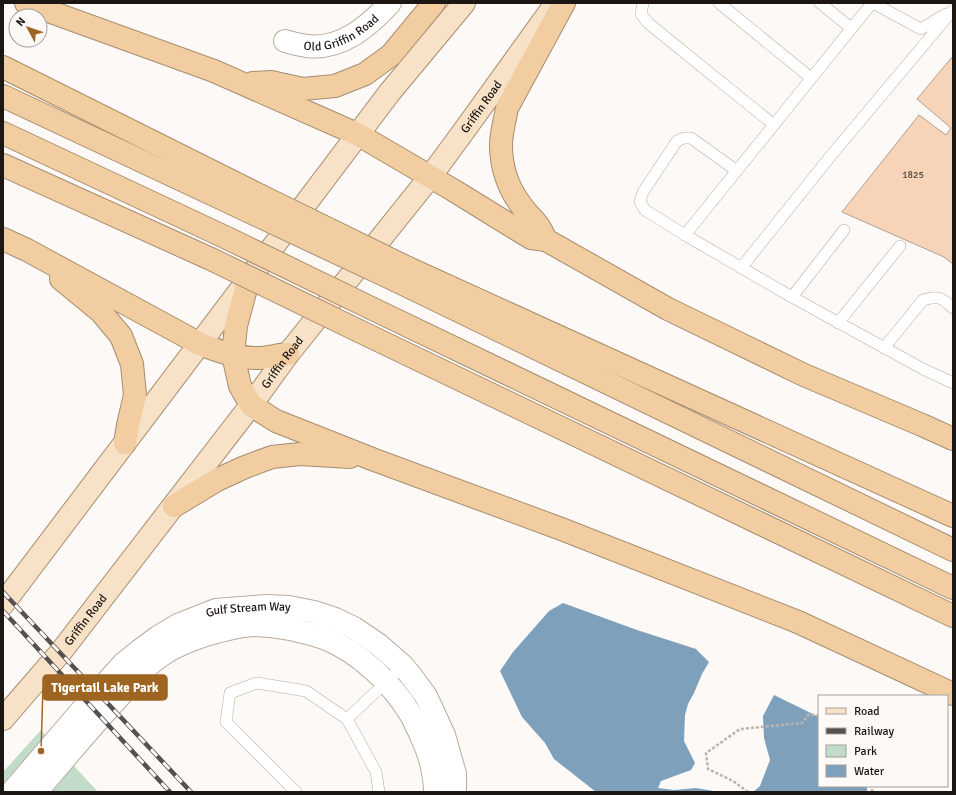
<svg xmlns="http://www.w3.org/2000/svg" width="956" height="795" viewBox="0 0 956 795" font-family="Signika,sans-serif">
<style>
.green{fill:#c2dcc9}
.water{fill:#7ea0bb}
.building{fill:#f7d3b8;stroke:#b0a093}
.lines{fill:none;stroke-linecap:round;stroke-linejoin:round}
.lane-casing{stroke:#bbab9e;stroke-width:12}
.street-casing{stroke:#bbab9e;stroke-width:24}
.primary-casing{stroke:#a78d6f;stroke-width:24}
.highway-casing{stroke:#a78d6f;stroke-width:24}
.path{stroke:#b8b4b1;stroke-width:2.5;stroke-dasharray:3 2;stroke-linecap:butt}
.lane{stroke:#fff;stroke-width:11}
.street{stroke:#fff;stroke-width:22}
.primary{stroke:#f7e1c7;stroke-width:22}
.highway{stroke:#f2cda1;stroke-width:22}
.rail-casing{stroke:#57514e;stroke-width:4.5}
.rail{stroke:#fcf9f6;stroke-width:3;stroke-dasharray:9;stroke-linecap:butt}
.highway-bridge-casing{stroke:#a78d6f;stroke-width:24;stroke-linecap:butt}
.highway-bridge{stroke:#f2cda1;stroke-width:22}
.labels{text-anchor:middle;stroke-width:3.5;stroke-linejoin:round;paint-order:stroke}
.number-label{font-size:10px;fill:#54463c}
.street-label{font-size:12px;fill:#1d1713;stroke:#fcf9f6}
.leader{fill:none;stroke:#9e6522;stroke-width:1.5}
.callout-dot{fill:#9e6522;stroke:#fcf9f6;stroke-width:1.5}
.callout{fill:#9e6522;stroke:#9e6522;stroke-width:1.5}
.callout-label{font-size:13px;text-anchor:middle;font-weight:bold;fill:#fff}
</style>
<rect width="100%" height="100%" fill="#fcf9f6"/>
<path class="green" d="M 41,730 L 98,792 L 3,792 L 3,772 Z"/>
<g class="water">
<path d="M 563,603 L 637,630 L 696,649 L 709,662 L 702,674 L 694,693 L 688,704 L 685,715 L 684,741 L 695,763 L 691,770 L 661,781 L 658,788 L 674,790 L 696,788 L 720,792 L 596,792 L 554,759 L 545,743 L 522,717 L 500,671 L 513,652 L 549,611 Z"/>
<path d="M 774,695 L 819,717 L 819,786 L 867,786 L 867,792 L 753,792 L 760,786 L 770,760 L 764,738 L 763,716 Z"/>
</g>
<path class="building" d="M 953,56 L 953,264 L 944,257 L 842,212 L 919,115 L 946,135 L 951,128 L 917,99 Z"/>
<g class="lines">
<defs>
<g id="lane">
<path d="M 643,3 L 641,14 L 648,23 L 774,125"/>
<path d="M 719,3 L 811,78"/>
<path d="M 820,3 L 851,28"/>
<path d="M 873,3 L 921,29 L 946,14"/>
<path d="M 737,171 L 691,138 L 684,138 L 677,141 L 643,192 L 640,202 L 645,210 L 685,235 L 792,297 L 923,369 L 953,383"/>
<path d="M 685,235 L 872,3"/>
<path d="M 741,268 L 829,158 L 953,10"/>
<path d="M 792,297 L 844,230"/>
<path d="M 838,323 L 900,246"/>
<path d="M 884,348 L 923,300 C 938,295 942,298 953,308"/>
<path d="M 347,719 L 403,666"/>
<path d="M 296,792 L 226,722 L 230,693 L 257,683 L 306,691 L 347,719 L 376,772 L 379,792"/>
</g>
<g id="street">
<path id="s1" d="M 285,41 C 292,43 299,45 307,46 C 341,50 368,27 390,3"/>
<path id="s2" d="M 12,792 L 88,703 L 123,664 L 139,651 L 158,637 L 178,625 L 216,610 L 266,606 L 289,607 L 314,612 L 335,619 L 354,628 L 379,645 L 403,666 L 412,677 L 426,696 L 444,735 L 455,774 L 455,792"/>
<path d="M 36,792 C 63,761 89,729 117,699 C 131,683 145,666 162,655 C 176,645 193,639 209,634 C 224,630 240,625 256,625 C 278,626 303,631 324,638 C 358,651 393,684 411,715 C 414,720 416,726 419,731 C 422,739 426,746 428,753 C 432,764 435,781 435,792"/>
</g>
<g id="primary">
<path d="M 3,604 L 390,92 L 464,3"/>
<path id="s3" d="M 3,719 L 60,653 L 251,405 L 288,354 L 430,177 L 466,128 L 554,6"/>
</g>
<g id="highway">
<path d="M 26,3 L 214,71 L 359,135 L 453,190 L 531,238 L 546,240 L 668,309 L 804,375 L 922,425 L 953,439"/>
<path d="M 3,67 L 259,195"/>
<path d="M 253,83 L 271,82 L 303,89 L 335,86 L 365,74 L 391,55 L 434,3"/>
<path d="M 3,96 L 248,211"/>
<path d="M 3,133 L 227,238"/>
<path d="M 3,165 L 213,260"/>
<path d="M 3,239 L 27,250 L 200,344 C 218,351 240,359 260,358 C 269,357 279,355 288,354"/>
<path d="M 546,240 C 543,235 541,228 537,224 C 532,217 525,212 521,205 C 508,188 501,166 501,145 C 501,133 505,120 507,108 L 564,3"/>
<path d="M 408,268 L 953,516"/>
<path d="M 61,279 L 101,312 L 121,336 L 132,364 L 135,395 L 128,425 L 125,443"/>
<path d="M 248,281 L 236,326 L 233,355 L 240,386 L 251,405 L 276,421 L 372,459 L 564,530 L 798,622 L 953,694"/>
<path d="M 397,281 L 953,550"/>
<path d="M 373,309 L 953,588"/>
<path d="M 359,331 L 953,616"/>
<path d="M 174,506 L 217,480 L 245,467 L 272,457 L 300,454 L 350,457"/>
</g>
</defs>
<use href="#lane" class="lane-casing"/>
<use href="#street" class="street-casing"/>
<use href="#primary" class="primary-casing"/>
<use href="#highway" class="highway-casing"/>
<g class="path">
<path d="M 748,792 L 733,781 L 708,769 L 706,753 L 740,729 L 802,723 L 809,714 L 819,716"/>
<path d="M 872,792 L 872,786"/>
</g>
<use href="#lane" class="lane"/>
<use href="#street" class="street"/>
<use href="#primary" class="primary"/>
<use href="#highway" class="highway"/>
<defs>
<g id="rail">
<path d="M 3,592 L 191,792"/>
<path d="M 3,611 L 170,792"/>
</g>
</defs>
<use href="#rail" class="rail-casing"/>
<use href="#rail" class="rail"/>
<defs>
<g id="highway-bridge">
<path d="M 259,195 L 408,268"/>
<path d="M 248,211 L 397,281"/>
<path d="M 227,238 L 373,309"/>
<path d="M 213,260 L 359,331"/>
</g>
</defs>
<use href="#highway-bridge" class="highway-bridge-casing"/>
<use href="#highway-bridge" class="highway-bridge"/>
</g>
<g class="labels">
<g class="number-label">
<text x="913" y="178">1825</text>
</g>
<g class="street-label">
<text dy="4" stroke="none"><textPath href="#s1" startOffset="60">Old Griffin Road</textPath></text>
<text dy="4" stroke="none"><textPath href="#s3" startOffset="777">Griffin Road</textPath></text>
<text dy="4" stroke="none"><textPath href="#s3" startOffset="453">Griffin Road</textPath></text>
<text dy="4" stroke="none"><textPath href="#s2" startOffset="310">Gulf Stream Way</textPath></text>
<text dy="4" stroke="none"><textPath href="#s3" startOffset="129">Griffin Road</textPath></text>
</g>
</g>
<path class="leader" d="M41 751L43 687"/>
<circle class="callout-dot" cx="41" cy="751" r="4"/>
<rect class="callout" x="43" y="675" width="124" height="25" rx="4"/>
<g class="callout-label">
<text x="105" y="692">Tigertail Lake Park</text>
</g>
<rect width="956" height="795" fill="none" stroke="#1d1713" stroke-width="8"/>
<rect x="818" y="695" width="130" height="92" fill="#fcf9f6" stroke="#a39f9b"/>
<rect x="826" y="708" width="20" height="6" fill="#f7e1c7" stroke="#a39f9b"/>
<text x="854" y="715" font-size="12" fill="#1d1713">Road</text>
<rect x="826" y="728" width="20" height="6" fill="#57514e" stroke="#a39f9b"/>
<text x="854" y="735" font-size="12" fill="#1d1713">Railway</text>
<rect x="826" y="745" width="20" height="12" fill="#c2dcc9" stroke="#a39f9b"/>
<text x="854" y="755" font-size="12" fill="#1d1713">Park</text>
<rect x="826" y="765" width="20" height="12" fill="#7ea0bb" stroke="#a39f9b"/>
<text x="854" y="775" font-size="12" fill="#1d1713">Water</text>
<g transform="translate(28 28) rotate(310)"><circle r="19" fill="#fcf9f6" stroke="#a39f9b"/>
<path d="M0-3L7 15L0 10L-7 15Z" fill="#9e6522"/>
<text y="-6" font-size="11" font-weight="bold" text-anchor="middle" fill="#1d1713">N</text>
</g>
</svg>
